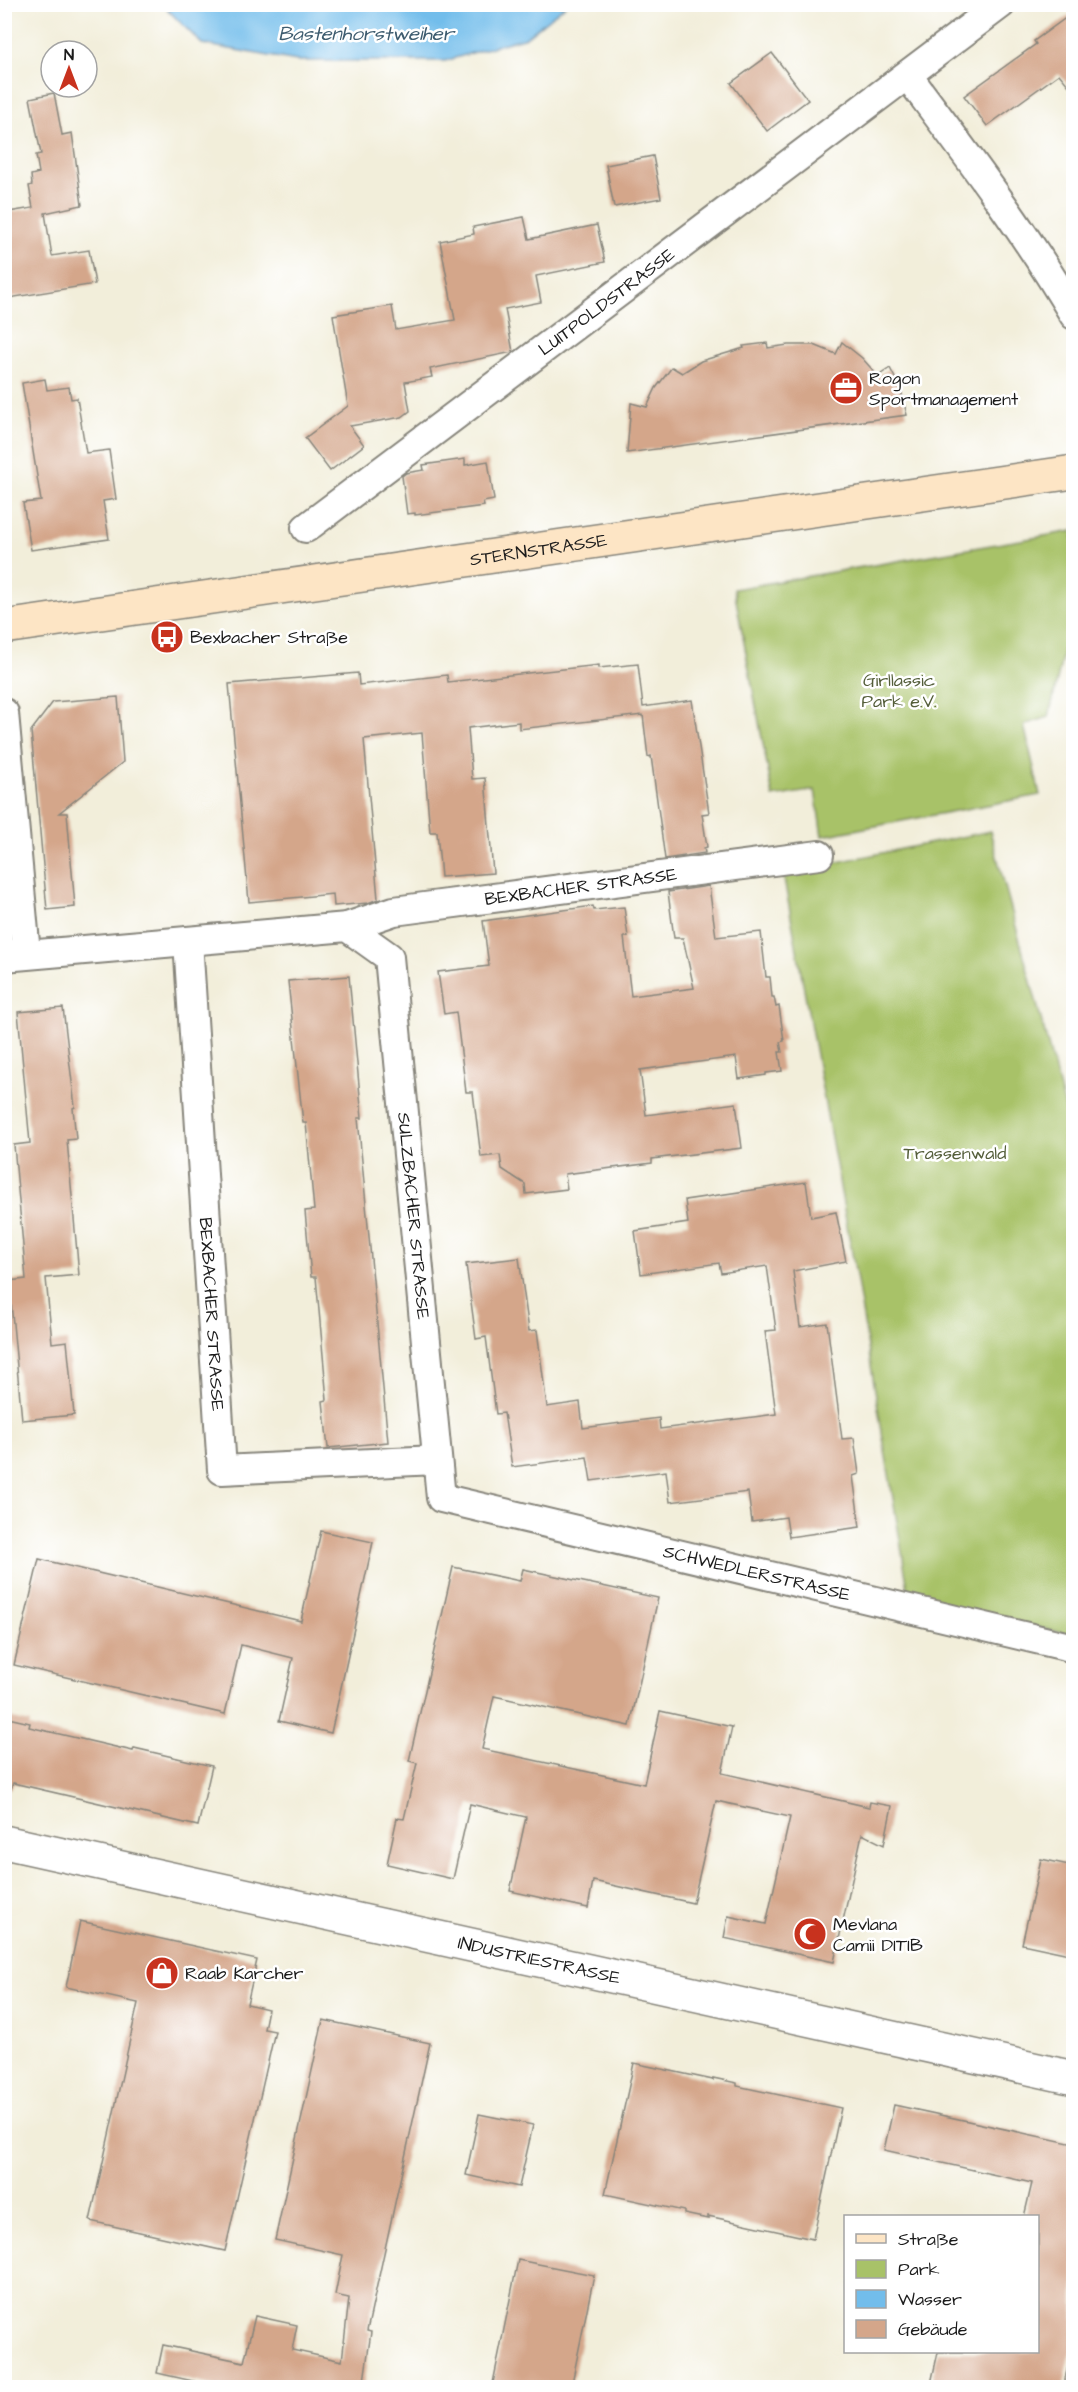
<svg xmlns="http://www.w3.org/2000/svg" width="1078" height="2392" viewBox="0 0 1078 2392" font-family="'Architects Daughter',sans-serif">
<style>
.green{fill:#a8c268;stroke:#626f42;stroke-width:1.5}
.water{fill:#72bdeb;stroke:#476c84;stroke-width:1.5}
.building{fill:#d4a68a}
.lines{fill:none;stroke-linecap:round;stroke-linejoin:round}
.minor-casing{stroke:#87857b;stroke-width:32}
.tertiary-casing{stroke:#87857b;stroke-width:36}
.secondary-casing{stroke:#87857b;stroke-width:36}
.minor{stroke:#fff;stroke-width:28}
.tertiary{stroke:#fff;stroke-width:33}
.secondary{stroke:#fde5c5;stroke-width:33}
.labels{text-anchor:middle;stroke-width:5;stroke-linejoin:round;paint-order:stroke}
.street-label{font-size:18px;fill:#1c1c1c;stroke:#fff}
.poi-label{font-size:18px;fill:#1c1c1c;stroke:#fff;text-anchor:start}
.park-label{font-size:18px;fill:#545e3a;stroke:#fff}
.water-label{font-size:20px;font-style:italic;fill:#3e5c6f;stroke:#fff}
</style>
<rect width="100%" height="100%" fill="#fff"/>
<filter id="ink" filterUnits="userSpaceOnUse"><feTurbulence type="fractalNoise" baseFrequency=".0167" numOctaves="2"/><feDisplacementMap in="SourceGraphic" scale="12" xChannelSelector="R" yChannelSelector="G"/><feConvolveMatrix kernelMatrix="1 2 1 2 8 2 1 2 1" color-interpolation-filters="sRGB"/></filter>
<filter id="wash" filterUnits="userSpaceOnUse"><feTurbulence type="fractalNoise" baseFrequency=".008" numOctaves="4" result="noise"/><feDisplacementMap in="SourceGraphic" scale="24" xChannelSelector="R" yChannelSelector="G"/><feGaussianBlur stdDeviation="1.35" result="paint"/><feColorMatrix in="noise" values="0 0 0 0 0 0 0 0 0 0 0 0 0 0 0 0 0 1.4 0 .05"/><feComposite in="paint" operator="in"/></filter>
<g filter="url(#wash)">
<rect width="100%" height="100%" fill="#f2eeda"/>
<g class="green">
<path d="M 1073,531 L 1073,608 L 1049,717 L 1024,725 L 1040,795 L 822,836 L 815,790 L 773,797 L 734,589 Z"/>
<path d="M 990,831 L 1073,1137 L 1073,1635 L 910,1601 L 856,1275 L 783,873 Z"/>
</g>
<path class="water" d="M 166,5 L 166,4 L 566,5 L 526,37 L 445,61 L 297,61 L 202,44 L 168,10 Z"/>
<g id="blocks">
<g class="building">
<path d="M 1074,12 L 1074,92 L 1059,74 L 987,126 L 964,96 L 1036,44 L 1034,41 Z"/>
<path d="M 772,53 L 808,100 L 767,131 L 731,83 Z"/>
<path d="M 54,93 L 62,135 L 72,133 L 82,205 L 45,213 L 52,256 L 89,250 L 95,284 L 9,298 L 4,271 L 4,224 L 10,223 L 9,212 L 33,208 L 29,186 L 32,185 L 31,175 L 39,173 L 36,155 L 41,154 L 30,98 Z"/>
<path d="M 653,156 L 661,198 L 614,207 L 606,165 Z"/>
<path d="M 524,217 L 529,239 L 597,225 L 605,262 L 536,276 L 541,302 L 505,309 L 513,352 L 430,369 L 432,377 L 405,382 L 410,411 L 402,417 L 350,426 L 364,445 L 330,471 L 305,438 L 348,406 L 333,315 L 392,306 L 396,330 L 455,320 L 440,241 L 474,234 L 473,227 Z"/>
<path d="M 842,342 L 862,358 L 878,376 L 890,368 L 901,390 L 907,415 L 627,453 L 631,403 L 647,407 L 656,388 L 672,367 L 682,373 L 701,361 L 744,348 L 743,346 L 767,343 L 768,348 L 788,345 L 814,345 L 836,354 Z"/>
<path d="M 45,379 L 47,390 L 69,387 L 71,399 L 77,398 L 86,453 L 109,450 L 116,499 L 103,501 L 109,539 L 31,550 L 23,503 L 41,501 L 22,383 Z"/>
<path d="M 465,459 L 465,465 L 488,461 L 494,500 L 483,502 L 484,506 L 415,515 L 415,513 L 407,514 L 402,476 L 406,473 L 424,470 L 423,465 Z"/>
<path d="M 638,664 L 643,707 L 692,700 L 709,813 L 702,814 L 707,847 L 704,848 L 705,853 L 665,859 L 651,756 L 648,757 L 643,715 L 519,729 L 519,722 L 468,728 L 472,779 L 485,778 L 493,873 L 441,877 L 437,832 L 430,832 L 422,733 L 364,739 L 378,899 L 368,903 L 334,906 L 333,894 L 249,902 L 229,684 L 358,673 L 359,685 L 447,675 L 448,682 L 599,665 L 599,668 Z"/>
<path d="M 118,697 L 123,762 L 59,813 L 67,813 L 75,907 L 47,910 L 31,731 L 53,702 Z"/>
<path d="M 709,886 L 716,937 L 761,932 L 766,977 L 770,977 L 772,997 L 774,997 L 776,1007 L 779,1006 L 784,1041 L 780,1042 L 782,1052 L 779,1052 L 782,1071 L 766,1073 L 766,1075 L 739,1079 L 736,1057 L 640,1070 L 646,1115 L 736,1103 L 742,1148 L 652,1159 L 652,1163 L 565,1174 L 567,1189 L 526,1194 L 525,1184 L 502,1169 L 500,1155 L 481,1157 L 473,1092 L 466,1092 L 456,1012 L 444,1014 L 438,972 L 489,966 L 483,921 L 593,906 L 594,910 L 624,907 L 628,937 L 624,937 L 631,996 L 694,988 L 683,938 L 674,938 L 668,892 Z"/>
<path d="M 349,976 L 362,1118 L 358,1118 L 388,1442 L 328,1448 L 323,1401 L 327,1400 L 316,1277 L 311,1277 L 305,1211 L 314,1210 L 306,1123 L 303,1123 L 288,981 Z"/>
<path d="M 63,1008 L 75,1107 L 73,1108 L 76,1139 L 67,1140 L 79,1275 L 46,1278 L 52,1343 L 67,1341 L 74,1415 L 22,1420 L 9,1281 L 26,1279 L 14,1145 L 30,1143 L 18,1012 Z"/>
<path d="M 806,1182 L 811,1217 L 836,1212 L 846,1261 L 793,1271 L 800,1327 L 827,1323 L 842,1439 L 854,1438 L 859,1474 L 853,1476 L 860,1527 L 789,1537 L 786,1517 L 752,1522 L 748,1492 L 670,1502 L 666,1471 L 591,1481 L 587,1457 L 512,1467 L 504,1413 L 496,1414 L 486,1337 L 476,1339 L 466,1264 L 519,1258 L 529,1331 L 537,1330 L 547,1407 L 580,1402 L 583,1428 L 659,1418 L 660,1429 L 776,1414 L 765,1331 L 776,1330 L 767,1266 L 721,1273 L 719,1263 L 641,1274 L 635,1231 L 688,1223 L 685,1200 Z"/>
<path d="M 321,1531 L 373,1542 L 331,1733 L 279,1721 L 293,1658 L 241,1645 L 225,1714 L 14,1665 L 39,1559 L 301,1621 Z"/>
<path d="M 453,1567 L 520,1581 L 523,1569 L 658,1598 L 630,1726 L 494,1696 L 482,1749 L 644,1784 L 660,1711 L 732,1727 L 722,1773 L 869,1807 L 870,1802 L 892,1806 L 884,1845 L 862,1834 L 834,1962 L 724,1938 L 728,1916 L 766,1924 L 790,1817 L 716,1801 L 693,1903 L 593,1881 L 588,1908 L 510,1891 L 526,1817 L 470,1804 L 453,1879 L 387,1864 L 397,1818 L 404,1819 L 417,1763 L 409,1761 Z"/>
<path d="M 4,1717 L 30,1723 L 29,1727 L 133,1751 L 134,1748 L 212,1766 L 198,1826 L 13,1783 L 11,1789 L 4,1788 Z"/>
<path d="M 1041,1859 L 1074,1866 L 1074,1955 L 1022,1944 Z"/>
<path d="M 80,1921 L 257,1960 L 247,2004 L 268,2009 L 264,2029 L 275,2031 L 225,2251 L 90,2221 L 138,2003 L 66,1987 Z"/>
<path d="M 323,2020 L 430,2043 L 367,2331 L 371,2332 L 363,2388 L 224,2388 L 157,2373 L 163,2345 L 244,2362 L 255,2316 L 297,2325 L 292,2350 L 342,2361 L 349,2298 L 335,2295 L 343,2255 L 275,2240 Z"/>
<path d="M 634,2063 L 713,2080 L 713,2078 L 737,2083 L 737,2086 L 841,2108 L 813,2239 L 708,2216 L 708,2219 L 684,2214 L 684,2211 L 605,2194 Z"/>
<path d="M 894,2105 L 1074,2144 L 1074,2339 L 1063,2388 L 930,2388 L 938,2352 L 1038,2352 L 1038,2217 L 1024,2217 L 1032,2183 L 884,2150 Z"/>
<path d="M 479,2114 L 533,2125 L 519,2187 L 466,2175 Z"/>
<path d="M 518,2260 L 594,2275 L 571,2388 L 492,2388 Z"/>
</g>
</g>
</g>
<g filter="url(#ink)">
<use href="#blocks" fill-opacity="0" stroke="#87857b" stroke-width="1.5"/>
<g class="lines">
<defs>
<g id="minor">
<path d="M 908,76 C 966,154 1025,231 1074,315"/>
<path id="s1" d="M 306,528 L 1001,4"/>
<path d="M 4,713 L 26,954"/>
<path id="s2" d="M 347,927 L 394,911 L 819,855"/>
<path id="s3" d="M 188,941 L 222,1470 L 437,1460"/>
<path id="s4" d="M 4,957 L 347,927 L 389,957 L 441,1498 L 1074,1648"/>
</g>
<g id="tertiary">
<path id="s5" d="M 4,1842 L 1074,2078"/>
</g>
<g id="secondary">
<path id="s6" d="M 4,627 L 1074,472"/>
</g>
</defs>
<use href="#minor" class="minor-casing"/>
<use href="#tertiary" class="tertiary-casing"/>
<use href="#secondary" class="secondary-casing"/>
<use href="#minor" class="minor"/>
<use href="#tertiary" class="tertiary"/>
<use href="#secondary" class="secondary"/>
</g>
</g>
<defs>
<symbol id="office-disc" viewBox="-11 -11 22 22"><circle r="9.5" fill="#c8321e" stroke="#fff"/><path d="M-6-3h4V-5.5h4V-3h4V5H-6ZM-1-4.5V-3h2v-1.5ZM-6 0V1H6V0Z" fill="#fff"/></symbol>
<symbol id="bus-disc" viewBox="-11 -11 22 22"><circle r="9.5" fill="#c8321e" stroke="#fff"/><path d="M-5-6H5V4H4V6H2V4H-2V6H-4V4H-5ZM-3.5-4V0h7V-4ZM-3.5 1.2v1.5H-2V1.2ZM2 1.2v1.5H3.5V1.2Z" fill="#fff"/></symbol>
<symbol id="mosque-disc" viewBox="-11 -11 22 22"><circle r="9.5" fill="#c8321e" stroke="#fff"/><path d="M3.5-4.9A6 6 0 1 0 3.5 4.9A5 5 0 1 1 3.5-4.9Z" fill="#fff"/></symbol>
<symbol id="shop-disc" viewBox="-11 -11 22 22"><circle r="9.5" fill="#c8321e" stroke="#fff"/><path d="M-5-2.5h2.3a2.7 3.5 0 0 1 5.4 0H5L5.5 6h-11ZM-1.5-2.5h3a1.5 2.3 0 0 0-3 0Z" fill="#fff"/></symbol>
</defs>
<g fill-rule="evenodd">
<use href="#office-disc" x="827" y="369" width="38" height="38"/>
<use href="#bus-disc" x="148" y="618" width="38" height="38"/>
<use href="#mosque-disc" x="791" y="1915" width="38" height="38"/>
<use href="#shop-disc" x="143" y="1954" width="38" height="38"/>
</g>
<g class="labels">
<g class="street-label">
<text dy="6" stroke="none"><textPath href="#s1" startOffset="376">LUITPOLDSTRASSE</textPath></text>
<text dy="6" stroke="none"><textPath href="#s6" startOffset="540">STERNSTRASSE</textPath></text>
<text dy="6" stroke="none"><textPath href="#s2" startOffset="238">BEXBACHER STRASSE</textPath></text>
<text dy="6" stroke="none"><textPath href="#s4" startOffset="656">SULZBACHER STRASSE</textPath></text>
<text dy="6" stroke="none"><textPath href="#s3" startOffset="374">BEXBACHER STRASSE</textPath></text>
<text dy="6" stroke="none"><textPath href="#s4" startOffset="1264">SCHWEDLERSTRASSE</textPath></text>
<text dy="6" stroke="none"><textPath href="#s5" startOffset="548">INDUSTRIESTRASSE</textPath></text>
</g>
<g class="poi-label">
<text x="869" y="384">Rogon<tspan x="869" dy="21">Sportmanagement</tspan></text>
<text x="190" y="643">Bexbacher Straße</text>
<text x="833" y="1930">Mevlana<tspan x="833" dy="21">Camii DITIB</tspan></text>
<text x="185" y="1979">Raab Karcher</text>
</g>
<g class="park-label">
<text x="899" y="686">Girllassic<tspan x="899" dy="21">Park e.V.</tspan></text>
<text x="955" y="1159">Trassenwald</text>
</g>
<g class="water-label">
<text x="366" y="40">Bastenhorstweiher</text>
</g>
</g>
<rect width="1078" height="2392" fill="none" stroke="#fff" stroke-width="24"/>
<rect x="844" y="2215" width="195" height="138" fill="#ffffff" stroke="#a4a4a4" stroke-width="1.5"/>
<rect x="856" y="2234" width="30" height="9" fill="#fde5c5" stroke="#a4a4a4" stroke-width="1.5"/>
<text x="898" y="2245" font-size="18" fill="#1c1c1c">Straße</text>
<rect x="856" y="2260" width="30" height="18" fill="#a8c268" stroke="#a4a4a4" stroke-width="1.5"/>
<text x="898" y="2275" font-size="18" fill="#1c1c1c">Park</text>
<rect x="856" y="2290" width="30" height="18" fill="#72bdeb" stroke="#a4a4a4" stroke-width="1.5"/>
<text x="898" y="2305" font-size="18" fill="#1c1c1c">Wasser</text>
<rect x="856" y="2320" width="30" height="18" fill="#d4a68a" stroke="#a4a4a4" stroke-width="1.5"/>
<text x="898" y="2335" font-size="18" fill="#1c1c1c">Gebäude</text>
<g transform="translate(69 69)"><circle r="28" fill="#ffffff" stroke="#a4a4a4" stroke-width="1.5"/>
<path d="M0-4.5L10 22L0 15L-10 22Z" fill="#c8321e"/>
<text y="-9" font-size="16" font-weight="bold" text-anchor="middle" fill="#1c1c1c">N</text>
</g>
</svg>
